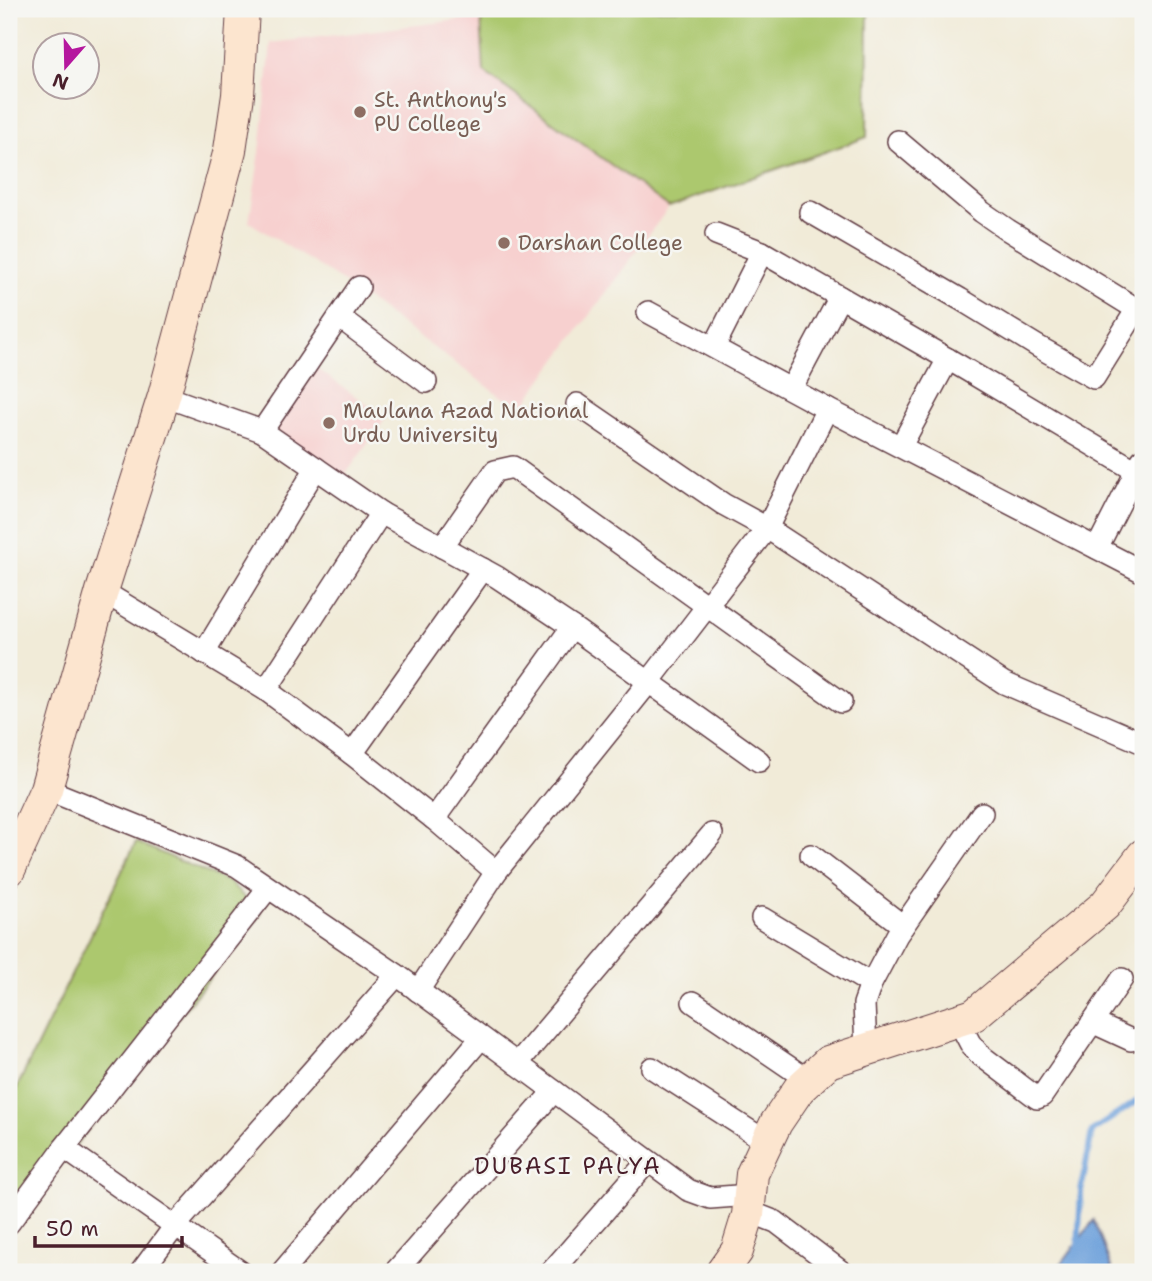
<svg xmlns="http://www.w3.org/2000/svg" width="1152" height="1281" viewBox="0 0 1152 1281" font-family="'Shantell Sans',sans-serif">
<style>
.built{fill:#f7d0cf}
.green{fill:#acc86e;stroke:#7b744c;stroke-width:2}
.water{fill:#70a2db;stroke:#5d6083;stroke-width:2}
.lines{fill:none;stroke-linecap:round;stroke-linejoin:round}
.stream{stroke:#70a2db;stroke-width:6}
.street-casing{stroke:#633e45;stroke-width:24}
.secondary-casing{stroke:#633e45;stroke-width:34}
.street{stroke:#fff;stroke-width:21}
.secondary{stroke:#fce5cf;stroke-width:32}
.education-dot{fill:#8d6e63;stroke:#f6f6f2;stroke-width:2.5}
.labels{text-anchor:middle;stroke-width:5;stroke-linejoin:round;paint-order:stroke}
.education-label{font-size:21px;fill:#785e54;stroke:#f6f6f2;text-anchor:start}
.neighbourhood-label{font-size:23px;letter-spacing:2px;fill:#4a1f2b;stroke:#f6f6f2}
</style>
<rect width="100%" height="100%" fill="#f6f6f2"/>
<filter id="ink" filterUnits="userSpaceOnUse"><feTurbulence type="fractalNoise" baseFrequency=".0143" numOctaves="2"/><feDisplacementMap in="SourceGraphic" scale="14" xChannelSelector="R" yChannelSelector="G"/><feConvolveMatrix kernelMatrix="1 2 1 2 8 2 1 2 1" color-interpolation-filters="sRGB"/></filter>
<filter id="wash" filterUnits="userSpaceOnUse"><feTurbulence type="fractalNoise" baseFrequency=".00686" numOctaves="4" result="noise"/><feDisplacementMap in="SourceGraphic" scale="28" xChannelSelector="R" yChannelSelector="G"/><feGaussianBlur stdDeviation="1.57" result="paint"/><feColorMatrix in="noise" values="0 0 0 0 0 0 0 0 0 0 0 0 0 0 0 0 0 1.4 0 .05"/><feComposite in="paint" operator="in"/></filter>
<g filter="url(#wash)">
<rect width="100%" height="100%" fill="#f1ebd8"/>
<g class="built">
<path d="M 550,9 L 868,9 L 867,137 L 669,207 L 520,410 L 339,279 L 249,222 L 260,152 L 271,43 Z"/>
<path d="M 316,368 L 386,418 L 343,478 L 273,428 Z"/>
</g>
<g class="green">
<path d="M 550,9 L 868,9 L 867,137 L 669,207 L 484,72 L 481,18 Z"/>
<path d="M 136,842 L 229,882 L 261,914 L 9,1228 L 9,1104 Z"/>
</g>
<path class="water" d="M 1094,1220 L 1113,1272 L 1055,1272 Z"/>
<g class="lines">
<path class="stream" d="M 1078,1249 L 1081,1192 L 1092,1131 L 1143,1097"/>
</g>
</g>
<g filter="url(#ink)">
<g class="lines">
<defs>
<g id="street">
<path d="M 898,141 L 982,212 L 1008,230 L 1143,313"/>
<path d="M 810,212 L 960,299 L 1037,346 L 1094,378 L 1137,309"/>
<path d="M 716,234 L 762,252 L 960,366 L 1143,475"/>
<path d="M 648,312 L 827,409 L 1143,572"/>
<path d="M 339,317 L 426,382"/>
<path d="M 714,347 L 762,252"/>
<path d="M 791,389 L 840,297"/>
<path d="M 164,396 L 262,431 L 381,513"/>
<path d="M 577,404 L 723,504 L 767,528 L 1004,683 L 1143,743"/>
<path d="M 262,431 L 359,287"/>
<path d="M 901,446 L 948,359"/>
<path d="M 442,547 L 495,471 L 513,467 L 841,702"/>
<path d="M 1097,548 L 1142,460"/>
<path d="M 102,591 L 266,690 L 352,754 L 434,819 L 496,872"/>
<path d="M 204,653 L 316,468"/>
<path d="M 266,690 L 381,513 L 497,577 L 572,627 L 759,761"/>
<path d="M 352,754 L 483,569"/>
<path d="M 46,789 L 237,866 L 397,975 L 688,1190 L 710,1198 L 750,1195"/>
<path d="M 434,819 L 572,627"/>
<path d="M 811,855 L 903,926"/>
<path d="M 762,918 L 871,984"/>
<path d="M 418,991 L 496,872 L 648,683 L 767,528 L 827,409"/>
<path d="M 693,1002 L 808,1080"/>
<path d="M 958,1020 L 970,1043 L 979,1054 L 1037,1098 L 1042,1096 L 1122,979"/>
<path d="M 1092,1022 L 1131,1040 L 1143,1038"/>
<path d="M 866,1049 L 864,1004 L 871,984 L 897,935 L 982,813"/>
<path d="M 517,1064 L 712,834"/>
<path d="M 652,1068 L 767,1142"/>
<path d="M 64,1148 L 241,1272"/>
<path d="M 748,1211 L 776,1222 L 842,1272"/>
<path d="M 9,1223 L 64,1148 L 268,888"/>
<path d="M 141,1272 L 175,1226 L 397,975"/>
<path d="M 282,1272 L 481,1038"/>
<path d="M 395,1272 L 554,1091"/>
<path d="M 551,1272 L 648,1161"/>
</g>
<g id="secondary">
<path d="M 9,870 L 46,789 L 102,591 L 164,396 L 230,150 L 238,95 L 243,9"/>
<path d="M 722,1272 L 737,1251 L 748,1215 L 752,1174 L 776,1123 L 799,1089 L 828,1062 L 974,1015 L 1105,905 L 1143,855"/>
</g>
</defs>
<use href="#street" class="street-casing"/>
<use href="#secondary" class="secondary-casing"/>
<use href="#street" class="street"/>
<use href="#secondary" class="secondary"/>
</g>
</g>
<g class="education-dot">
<circle cx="360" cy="112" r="7"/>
<circle cx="504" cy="243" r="7"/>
<circle cx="329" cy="423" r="7"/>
</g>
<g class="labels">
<g class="education-label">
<text x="374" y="107">St. Anthony's<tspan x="374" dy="24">PU College</tspan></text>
<text x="518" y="250">Darshan College</text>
<text x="343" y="418">Maulana Azad National<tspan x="343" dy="24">Urdu University</tspan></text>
</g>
<g class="neighbourhood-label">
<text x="568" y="1174">DUBASI PALYA</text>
</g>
</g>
<rect width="1152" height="1281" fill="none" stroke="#f6f6f2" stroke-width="35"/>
<g transform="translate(66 66) rotate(200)"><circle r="33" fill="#f6f6f2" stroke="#b1a0a2" stroke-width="2"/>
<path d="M0-5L12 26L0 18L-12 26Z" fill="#b5179e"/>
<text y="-10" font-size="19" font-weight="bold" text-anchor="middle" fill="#4a1f2b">N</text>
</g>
<path d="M35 1236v10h147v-10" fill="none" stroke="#4a1f2b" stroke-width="3.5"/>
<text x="46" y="1236" font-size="21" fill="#4a1f2b" stroke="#f6f6f2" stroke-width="5" paint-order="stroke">50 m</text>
</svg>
